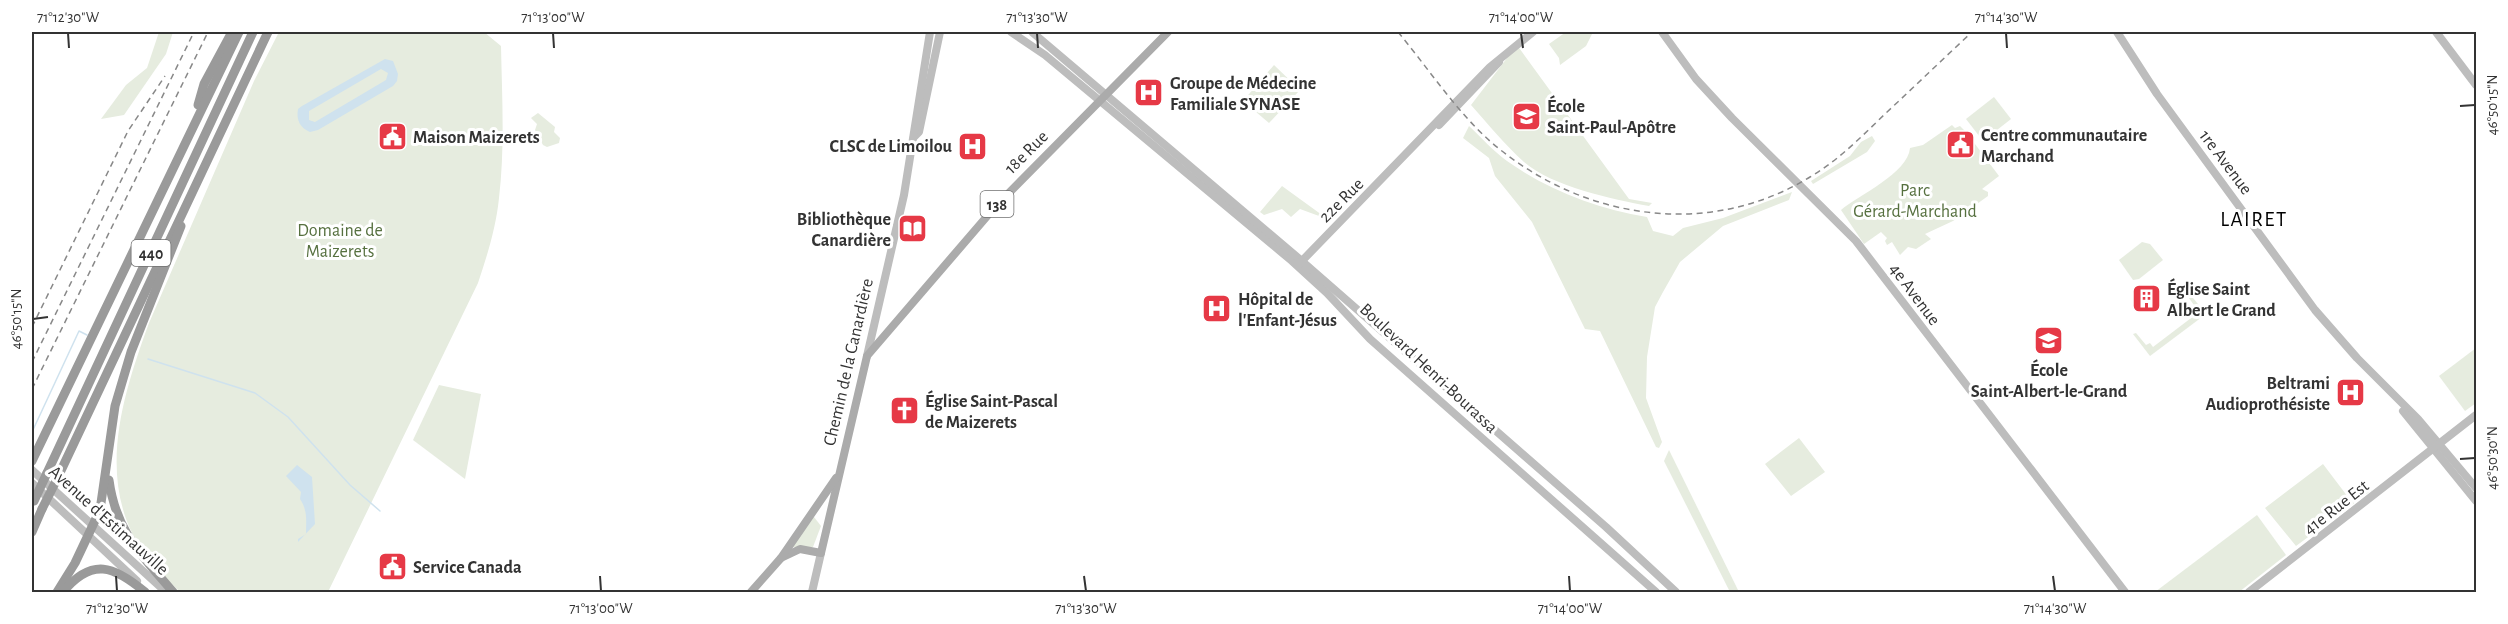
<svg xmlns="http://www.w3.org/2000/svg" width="2508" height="624" viewBox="0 0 2508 624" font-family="'Alegreya Sans',sans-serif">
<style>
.green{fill:#e6ecdf}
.water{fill:#cfe2ee;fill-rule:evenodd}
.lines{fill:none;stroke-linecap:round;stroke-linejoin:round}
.stream{stroke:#cfe2ee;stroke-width:1.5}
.secondary{stroke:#bdbdbd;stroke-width:8}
.primary{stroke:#ababab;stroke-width:8}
.highway{stroke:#9a9a9a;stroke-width:9}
.rail{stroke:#888;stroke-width:1.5;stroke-dasharray:6 4.5;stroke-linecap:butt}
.highway-bridge{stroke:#9a9a9a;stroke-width:9}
.ticks{fill:none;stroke:#333;stroke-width:2}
.labels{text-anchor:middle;stroke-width:6;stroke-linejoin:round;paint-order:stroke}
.shield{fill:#fff;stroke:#707070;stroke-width:1.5}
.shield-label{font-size:16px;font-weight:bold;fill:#333}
.poi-label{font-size:18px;font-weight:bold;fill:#333;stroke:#fff;text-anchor:start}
.street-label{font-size:18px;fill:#333;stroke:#fff}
.park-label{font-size:18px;fill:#56703f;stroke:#fff}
.quarter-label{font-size:21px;letter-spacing:1.5px;fill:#000;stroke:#fff}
.neatline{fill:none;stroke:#333;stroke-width:2}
.ticks-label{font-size:15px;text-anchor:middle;fill:#333}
</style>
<rect width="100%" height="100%" fill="#fff"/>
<g class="green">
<path d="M 159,32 L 173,32 L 166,54 L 124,115 L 101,119 L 126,85 L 147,68 Z"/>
<path d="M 279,32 L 484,32 L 501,46 C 502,96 505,148 499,198 C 496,228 487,256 478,283 L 328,592 L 180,592 C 168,580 153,567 143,552 C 95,481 122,397 149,323 L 254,81 Z"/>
<path d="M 1566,32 L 1593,32 L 1586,46 L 1560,65 L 1559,58 L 1549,44 Z"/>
<path d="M 1517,45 L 1629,199 L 1652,203 L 1649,206 C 1612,199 1553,187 1524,162 C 1505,145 1488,124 1471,105 Z"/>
<path d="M 1274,65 L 1300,90 L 1269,123 L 1243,101 Z"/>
<path d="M 1994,97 L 2011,119 L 1983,141 L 1966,119 Z"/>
<path d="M 538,113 L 555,127 L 554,132 L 560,138 L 559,143 L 547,147 L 543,145 L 535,130 L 537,124 L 531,118 Z"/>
<path d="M 1952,125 L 1955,128 L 1960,126 L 1966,132 L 1999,176 L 1982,189 L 1988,192 L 1988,196 L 1953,221 L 1925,234 L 1931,239 L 1916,249 L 1908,247 L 1900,255 L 1892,242 L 1887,245 L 1885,241 L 1887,238 L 1881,232 L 1864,244 L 1841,210 C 1859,195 1908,173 1910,148 L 1923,145 Z"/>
<path d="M 1469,126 C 1481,137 1493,151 1507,161 C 1548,190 1597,209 1647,217 L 1653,231 L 1673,236 L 1683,228 L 1723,218 L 1792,192 L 1789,200 L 1723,226 L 1680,262 L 1663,292 L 1655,307 L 1647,357 L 1646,398 L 1662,442 L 1659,448 L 1656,447 L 1600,331 L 1585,329 L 1532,222 L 1495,176 L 1489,158 L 1463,138 Z"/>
<path d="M 1872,136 L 1875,141 L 1867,152 L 1813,184 L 1811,181 L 1850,156 L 1861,142 Z"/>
<path d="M 1282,186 L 1322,215 L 1319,216 L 1300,209 L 1291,217 L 1282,209 L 1264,215 L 1260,212 Z"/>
<path d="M 2142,242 L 2150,244 L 2163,260 L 2139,279 L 2133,280 L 2119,260 Z"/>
<path d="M 2185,288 L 2206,314 L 2150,356 L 2133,334 L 2136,333 L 2146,345 L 2150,343 L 2153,347 L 2199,312 L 2186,294 L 2181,297 L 2178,293 Z"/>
<path d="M 2476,348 L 2476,403 L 2465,411 L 2439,376 Z"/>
<path d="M 439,385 L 481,394 L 465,479 L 413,440 Z"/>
<path d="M 1799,438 L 1825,472 L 1791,496 L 1765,464 Z"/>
<path d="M 1669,450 L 1739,592 L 1730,592 L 1664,461 Z"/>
<path d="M 2323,464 L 2348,497 L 2367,482 L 2372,490 L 2296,546 L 2265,508 Z"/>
<path d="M 2257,515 L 2286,555 L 2239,592 L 2155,592 Z"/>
<path d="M 814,517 L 821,526 L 813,547 L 792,547 L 811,518 Z"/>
</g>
<g class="water">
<path d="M 385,59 L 393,61 L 398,74 L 397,81 L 393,86 L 318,130 L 310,132 C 300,128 296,120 298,109 L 302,106 ZM 381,69 L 388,73 L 386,80 L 315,122 L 309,120 L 309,111 Z"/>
<path d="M 297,465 L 312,477 L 315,524 L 298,542 L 298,539 L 306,534 C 306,521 308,511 300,499 L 301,492 L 286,476 Z"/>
</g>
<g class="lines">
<g class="stream">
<path d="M 148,359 L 255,393 L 288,417 L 350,485 L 380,511"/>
<path d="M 32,432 L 79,331 L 87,335"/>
</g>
<g class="secondary">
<path d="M 1011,32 L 1045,55 L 1292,261 L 1327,293 L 1370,339 L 1656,592"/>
<path d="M 1032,32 L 1296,256 L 1606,527 L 1676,592"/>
<path d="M 1662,32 L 1696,79 L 1732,118 L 1856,241 L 2125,592"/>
<path d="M 2117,32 L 2157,94 L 2315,310 L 2357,358 L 2418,419 L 2476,488"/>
<path d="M 2436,32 L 2476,85"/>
<path d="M 1439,125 L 1499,62"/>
<path d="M 914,137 L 919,132 L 940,32"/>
<path d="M 1298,265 L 1490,67 L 1533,32"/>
<path d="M 867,356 L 904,195 L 930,32"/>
<path d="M 2403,411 L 2476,501"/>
<path d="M 32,470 L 166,592"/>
<path d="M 32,483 L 137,581"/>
<path d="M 812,592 L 821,553"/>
<path d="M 2249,592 L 2476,415"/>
</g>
<g class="primary">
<path d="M 781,558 L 800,549 L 821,553 L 867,356 L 995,207 L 1168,32"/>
<path d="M 751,592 L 781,558 L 836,478"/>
</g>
<g class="highway">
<path d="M 198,105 L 204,84 L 232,32"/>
<path d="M 32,461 L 239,32"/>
<path d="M 47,473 L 253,32"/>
<path d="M 57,479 L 268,32"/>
<path d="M 109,480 C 116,532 141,554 173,592"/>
<path d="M 32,532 L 42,509"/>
<path d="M 57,592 L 75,563 L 100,510 L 115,406 L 131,352 L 181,226"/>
<path d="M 63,592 C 92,557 114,566 145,592"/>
</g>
<g class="rail">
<path d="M 1398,32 C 1428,68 1456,111 1491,142 C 1580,219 1707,240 1810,177 C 1839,160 1862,136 1886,113 C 1915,86 1943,59 1972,32"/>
<path d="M 32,327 L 128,131 L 165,76"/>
<path d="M 32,362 L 194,32"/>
<path d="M 32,389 L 208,32"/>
</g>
<g class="highway-bridge">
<path d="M 34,501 L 47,473"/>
<path d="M 42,509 L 57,479"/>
</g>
</g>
<path class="ticks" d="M 68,33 L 69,48M 553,33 L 554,48M 1037,33 L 1038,48M 1521,33 L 1523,48M 2006,33 L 2007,48M 2460,106 L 2475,105M 33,319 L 48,317M 2460,459 L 2475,458M 116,576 L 117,591M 600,576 L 601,591M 1084,576 L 1086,591M 1569,576 L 1570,591M 2053,576 L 2055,591"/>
<defs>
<symbol id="hospital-square" viewBox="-11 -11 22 22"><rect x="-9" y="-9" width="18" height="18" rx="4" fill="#e63946" stroke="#fff"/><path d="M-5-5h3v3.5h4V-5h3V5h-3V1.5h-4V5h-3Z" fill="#fff"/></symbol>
<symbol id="school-square" viewBox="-11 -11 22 22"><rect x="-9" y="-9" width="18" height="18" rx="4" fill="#e63946" stroke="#fff"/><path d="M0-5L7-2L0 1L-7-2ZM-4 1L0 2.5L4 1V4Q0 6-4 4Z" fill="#fff"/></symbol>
<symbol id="civic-square" viewBox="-11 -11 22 22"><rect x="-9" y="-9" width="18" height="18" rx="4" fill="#e63946" stroke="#fff"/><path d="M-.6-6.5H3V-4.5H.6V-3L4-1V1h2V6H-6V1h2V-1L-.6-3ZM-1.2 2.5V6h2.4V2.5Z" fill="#fff"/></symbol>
<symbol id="library-square" viewBox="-11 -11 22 22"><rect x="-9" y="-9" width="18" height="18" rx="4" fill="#e63946" stroke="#fff"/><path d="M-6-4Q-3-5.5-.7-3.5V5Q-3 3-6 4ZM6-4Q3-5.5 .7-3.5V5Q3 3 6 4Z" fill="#fff"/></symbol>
<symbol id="building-square" viewBox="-11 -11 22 22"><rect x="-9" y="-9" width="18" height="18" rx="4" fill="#e63946" stroke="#fff"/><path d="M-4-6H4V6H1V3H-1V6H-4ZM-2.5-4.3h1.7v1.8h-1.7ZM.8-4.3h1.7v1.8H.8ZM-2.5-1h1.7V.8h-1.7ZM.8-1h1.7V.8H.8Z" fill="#fff"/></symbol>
<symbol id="church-square" viewBox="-11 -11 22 22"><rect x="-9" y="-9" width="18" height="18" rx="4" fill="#e63946" stroke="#fff"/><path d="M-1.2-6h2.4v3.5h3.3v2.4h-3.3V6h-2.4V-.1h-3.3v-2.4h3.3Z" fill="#fff"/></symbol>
</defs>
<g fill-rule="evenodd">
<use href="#hospital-square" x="1132" y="76" width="33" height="33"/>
<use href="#school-square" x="1510" y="100" width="33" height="33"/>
<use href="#civic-square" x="376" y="120" width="33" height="33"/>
<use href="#civic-square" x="1944" y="128" width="33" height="33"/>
<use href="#hospital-square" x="956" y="130" width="33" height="33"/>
<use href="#library-square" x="896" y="212" width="33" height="33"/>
<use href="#building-square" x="2130" y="282" width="33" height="33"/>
<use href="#hospital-square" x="1200" y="292" width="33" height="33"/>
<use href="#school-square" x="2032" y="324" width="33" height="33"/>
<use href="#hospital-square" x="2334" y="376" width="33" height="33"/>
<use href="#church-square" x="888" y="394" width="33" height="33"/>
<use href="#civic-square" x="376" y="550" width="33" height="33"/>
</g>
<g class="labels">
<g class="shield">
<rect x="980.5" y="191" width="33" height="26" rx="4.5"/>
<rect x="131.5" y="240" width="39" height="26" rx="4.5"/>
</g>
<g class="shield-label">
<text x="997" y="210">138</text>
<text x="151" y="259">440</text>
</g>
<g class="poi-label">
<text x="1170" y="89">Groupe de Médecine<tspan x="1170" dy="21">Familiale SYNASE</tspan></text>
<text x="1547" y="112">École<tspan x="1547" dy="21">Saint-Paul-Apôtre</tspan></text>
<text x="1981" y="141">Centre communautaire<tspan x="1981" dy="21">Marchand</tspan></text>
<text x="413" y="143">Maison Maizerets</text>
<text x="952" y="152" text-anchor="end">CLSC de Limoilou</text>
<text x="891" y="225" text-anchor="end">Bibliothèque<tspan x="891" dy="21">Canardière</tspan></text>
<text x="2167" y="295">Église Saint<tspan x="2167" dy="21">Albert le Grand</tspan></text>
<text x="1238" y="305">Hôpital de<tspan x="1238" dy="21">l'Enfant-Jésus</tspan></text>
<text x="2049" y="376" text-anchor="middle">École<tspan x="2049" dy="21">Saint-Albert-le-Grand</tspan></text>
<text x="2330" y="389" text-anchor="end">Beltrami<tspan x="2330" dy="21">Audioprothésiste</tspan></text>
<text x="925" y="407">Église Saint-Pascal<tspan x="925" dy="21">de Maizerets</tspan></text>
<text x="413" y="573">Service Canada</text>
</g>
<g class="street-label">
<text transform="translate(1026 152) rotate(-45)" y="6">18e Rue</text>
<text transform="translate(2226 162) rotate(53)" y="6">1re Avenue</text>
<text transform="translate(1341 200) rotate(-45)" y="6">22e Rue</text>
<text transform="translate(1915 294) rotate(53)" y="6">4e Avenue</text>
<text transform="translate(848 362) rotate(-77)" y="6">Chemin de la Canardière</text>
<text transform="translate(1429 368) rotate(43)" y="6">Boulevard Henri-Bourassa</text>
<text transform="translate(2336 507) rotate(-38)" y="6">41e Rue Est</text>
<text transform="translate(109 520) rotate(42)" y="6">Avenue d'Estimauville</text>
</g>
<g class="park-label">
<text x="1915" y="196">Parc<tspan x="1915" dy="21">Gérard-Marchand</tspan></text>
<text x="340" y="236">Domaine de<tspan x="340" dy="21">Maizerets</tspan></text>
</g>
<g class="quarter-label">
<text x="2254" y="226">LAIRET</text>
</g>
</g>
<rect width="2508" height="624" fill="none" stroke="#ffffff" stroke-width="66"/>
<rect x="33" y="33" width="2442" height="558" class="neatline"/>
<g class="ticks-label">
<text x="68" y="22">71°12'30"W</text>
<text x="553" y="22">71°13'00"W</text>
<text x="1037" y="22">71°13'30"W</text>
<text x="1521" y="22">71°14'00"W</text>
<text x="2006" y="22">71°14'30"W</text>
<text transform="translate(2492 105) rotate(-90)" y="5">46°50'15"N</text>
<text transform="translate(16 319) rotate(-90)" y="5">46°50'15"N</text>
<text transform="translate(2492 458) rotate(-90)" y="5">46°50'30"N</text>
<text x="117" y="613">71°12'30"W</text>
<text x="601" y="613">71°13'00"W</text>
<text x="1086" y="613">71°13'30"W</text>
<text x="1570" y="613">71°14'00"W</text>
<text x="2055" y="613">71°14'30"W</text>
</g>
</svg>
